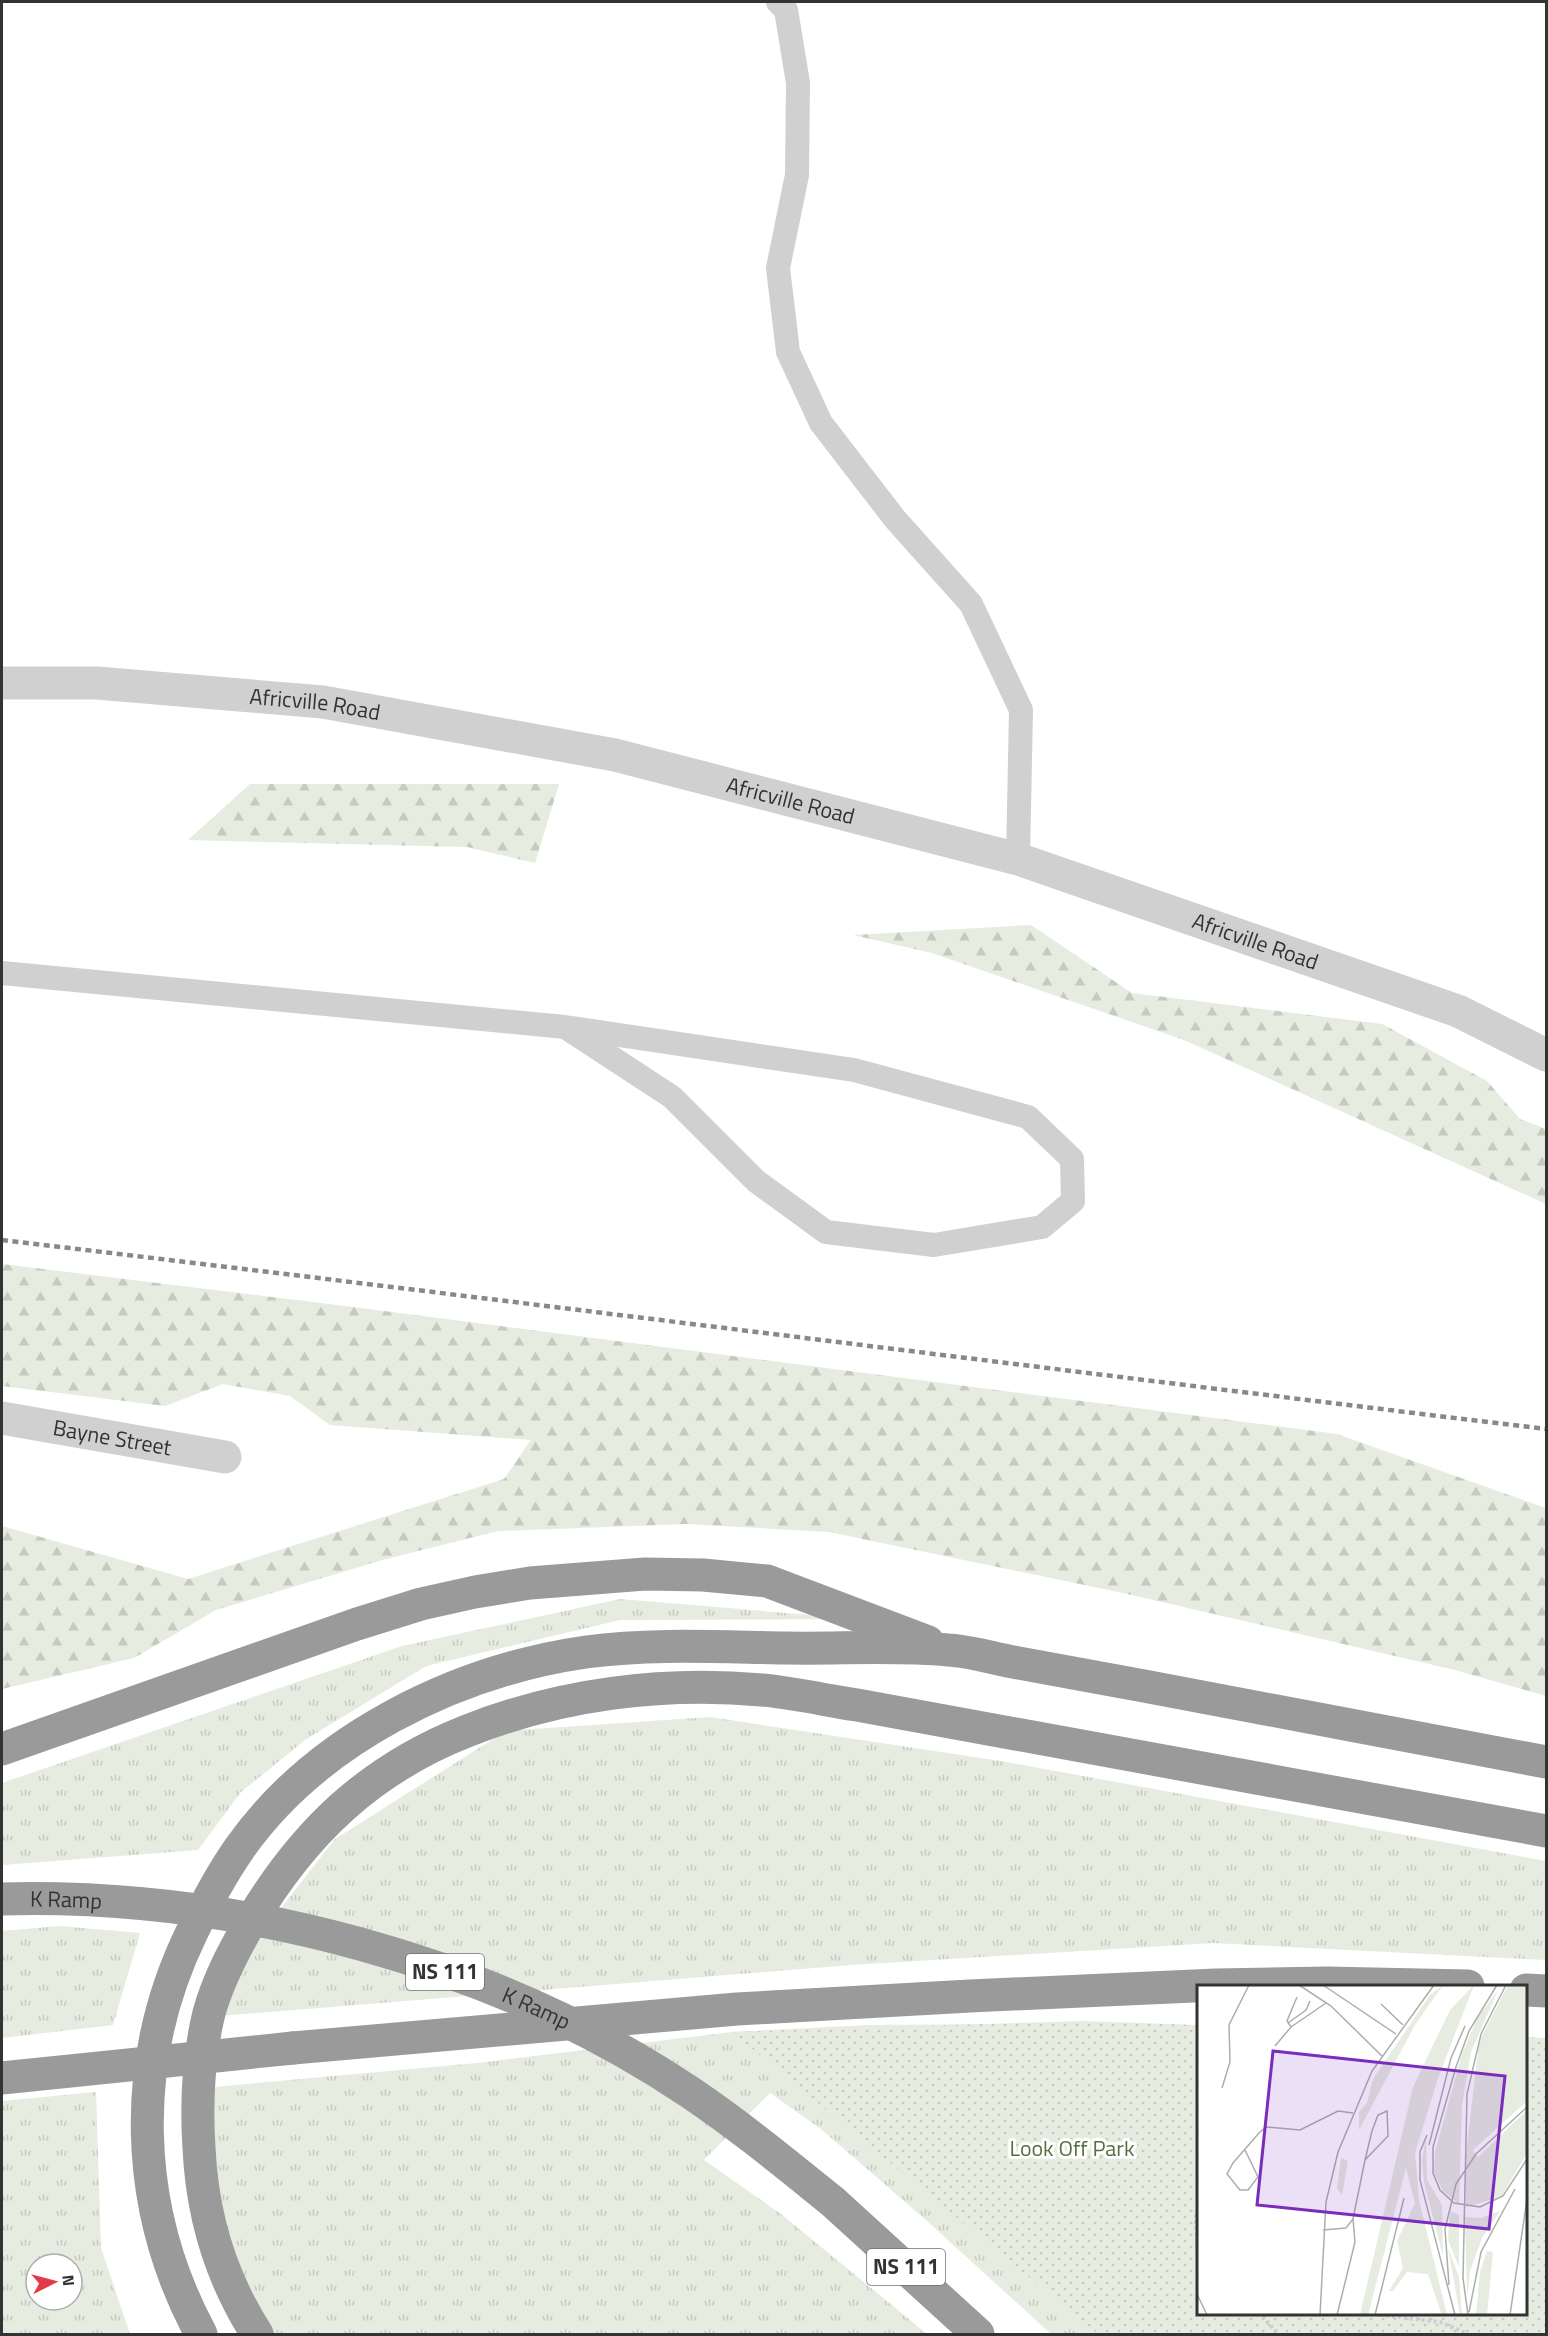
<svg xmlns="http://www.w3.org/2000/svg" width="1548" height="2336" viewBox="0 0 1548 2336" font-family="'Titillium Web',sans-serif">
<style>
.grass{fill:url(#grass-tufts);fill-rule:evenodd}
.forest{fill:url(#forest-firs)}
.park{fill:url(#park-dots)}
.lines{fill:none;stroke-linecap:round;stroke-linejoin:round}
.path{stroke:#cdcdcd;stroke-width:4;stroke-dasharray:3 3;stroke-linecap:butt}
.service{stroke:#d0d0d0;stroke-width:24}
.minor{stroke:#d0d0d0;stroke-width:33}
.motorway{stroke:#9a9a9a;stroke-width:33}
.rail{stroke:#888;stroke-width:4.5;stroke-dasharray:6 4.5;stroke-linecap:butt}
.motorway-bridge{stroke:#9a9a9a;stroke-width:33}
.labels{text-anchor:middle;stroke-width:6;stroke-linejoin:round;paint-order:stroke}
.shield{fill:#fff;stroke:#707070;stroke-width:1.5}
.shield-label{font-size:21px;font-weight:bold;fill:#333}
.street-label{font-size:22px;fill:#333;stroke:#fff}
.park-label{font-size:22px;fill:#56703f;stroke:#fff}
.inset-road{fill:none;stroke:#adadad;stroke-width:1.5}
.view{fill:#7b2cbf;fill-opacity:0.15;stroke:#7b2cbf;stroke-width:3}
.inset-edge{fill:none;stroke:#333;stroke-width:3}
</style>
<defs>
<pattern id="grass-tufts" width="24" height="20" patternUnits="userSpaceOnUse" patternTransform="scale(1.5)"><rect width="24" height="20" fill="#e6ecdf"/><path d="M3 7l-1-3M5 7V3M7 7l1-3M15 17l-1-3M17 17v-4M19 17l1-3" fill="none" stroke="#c6cbc0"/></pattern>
<pattern id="forest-firs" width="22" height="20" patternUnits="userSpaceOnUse" patternTransform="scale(1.5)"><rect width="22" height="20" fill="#e6ecdf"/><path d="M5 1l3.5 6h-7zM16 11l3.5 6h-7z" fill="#c6cbc0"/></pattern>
<pattern id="park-dots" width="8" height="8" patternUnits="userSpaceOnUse" patternTransform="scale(1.5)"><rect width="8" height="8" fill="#e6ecdf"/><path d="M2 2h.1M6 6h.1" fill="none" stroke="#c6cbc0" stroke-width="1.8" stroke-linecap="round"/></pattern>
</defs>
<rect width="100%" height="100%" fill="#fff"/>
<g class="grass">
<path d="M 620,1599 L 858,1619 L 620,1620 L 426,1666 L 305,1740 L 241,1792 L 198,1850 L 2,1865 L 2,1783 L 402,1646 Z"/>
<path d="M 710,1717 L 1007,1762 L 1546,1861 L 1546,1960 L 1213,1943 L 851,1965 L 220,2016 L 244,1955 L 335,1839 L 506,1731 Z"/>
<path d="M 59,1926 L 140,1933 L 113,2025 L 2,2038 L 2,1931 Z"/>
<path d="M 1039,2024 L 1100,2213 L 1216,2334 L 1051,2334 L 927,2221 L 821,2129 L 770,2093 L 704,2160 L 781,2214 L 927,2334 L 264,2334 L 213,2230 L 203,2088 L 477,2063 L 732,2032 L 868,2025 Z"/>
<path d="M 96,2092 L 101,2248 L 130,2334 L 7,2334 L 2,2332 L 2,2101 ZM 36,2264 L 72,2264 L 72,2300 L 36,2300 Z"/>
</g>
<g class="forest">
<path d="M 250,784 L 559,784 L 535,863 L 467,847 L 188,840 Z"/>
<path d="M 1031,925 L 1132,993 L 1382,1024 L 1487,1081 L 1520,1119 L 1546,1129 L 1546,1204 L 1184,1040 L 932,953 L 853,935 Z"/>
<path d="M 2,1264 L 353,1307 L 1337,1434 L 1546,1508 L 1546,1696 L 1455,1670 L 1123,1593 L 829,1532 L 687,1524 L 498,1531 L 386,1559 L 216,1610 L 134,1658 L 2,1689 L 2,1526 L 188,1579 L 504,1479 L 531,1440 L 330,1425 L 290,1396 L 223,1384 L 165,1406 L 2,1386 Z"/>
</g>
<path class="park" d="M 1082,2021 L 1198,2025 L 1198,2314 L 1526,2314 L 1526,2037 L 1546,2038 L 1546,2334 L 1098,2334 L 732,2032 Z"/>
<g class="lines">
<g class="path">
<path d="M 1198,2209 L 1196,2217 L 1198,2259"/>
<path d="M 1257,2314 L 1264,2318 L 1278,2334"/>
<path d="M 1374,2314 L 1440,2322 L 1468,2334"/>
</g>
<g class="service">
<path d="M 778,2 L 786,10 L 798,83 L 797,175 L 778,268 L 788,352 L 821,423 L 895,519 L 971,604 L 1021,710 L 1018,859"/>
<path d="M 2,973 L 565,1027 L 854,1070 L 1028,1117 L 1072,1159 L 1073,1201 L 1042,1227 L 934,1245 L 826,1232 L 756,1181 L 672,1097 L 565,1027"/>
</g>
<g class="minor">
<path id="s1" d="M 2,683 L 97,683 L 323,702 L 615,755 L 1018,859 L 1458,1011 L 1546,1055"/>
<path id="s2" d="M 2,1418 L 225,1457"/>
</g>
<g class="motorway">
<path d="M 2,1749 L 357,1624 L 421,1604 L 475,1592 L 530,1583 L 645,1574 L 703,1575 L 767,1581 L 928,1642"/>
<path d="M 1526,1990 L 1546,1991"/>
<path d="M 293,2048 L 737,2009 L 970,1996 L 1216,1985 L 1326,1983 L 1468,1986"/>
<path d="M 832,2201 L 978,2334"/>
<path d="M 201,2334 C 133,2208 129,2061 192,1932 C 206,1903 221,1875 239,1849 C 316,1739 455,1671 586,1652 C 653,1643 719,1647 786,1648 C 838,1649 896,1645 948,1650 C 969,1651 992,1658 1013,1662 C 1057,1670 1100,1678 1144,1686 C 1278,1711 1412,1737 1546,1762"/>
<path d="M 257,2334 C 221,2278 202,2214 199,2148 C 196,2102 198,2058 209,2013 C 218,1980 234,1950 251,1921 C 304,1832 370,1769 467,1731 C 560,1694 663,1681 762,1690 C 793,1693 825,1700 857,1705 L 1546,1831"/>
</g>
<path class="rail" d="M 2,1240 C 517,1301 1031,1367 1546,1429"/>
<g class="motorway-bridge">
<path id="s3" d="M 2,1899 C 237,1893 495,1961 691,2093 C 740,2126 786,2164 832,2201"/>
<path d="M 2,2078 L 293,2048"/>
</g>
</g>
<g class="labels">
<g class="shield">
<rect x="406" y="1954" width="78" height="36" rx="4.5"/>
<rect x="867" y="2249" width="78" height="36" rx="4.5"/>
</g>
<g class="shield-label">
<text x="445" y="1979">NS 111</text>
<text x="906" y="2274">NS 111</text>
</g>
<g class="street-label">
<text dy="8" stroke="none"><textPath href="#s1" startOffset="314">Africville Road</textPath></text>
<text dy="8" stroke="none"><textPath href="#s1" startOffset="800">Africville Road</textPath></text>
<text dy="8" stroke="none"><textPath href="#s1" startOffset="1286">Africville Road</textPath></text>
<text dy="8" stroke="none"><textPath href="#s2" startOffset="112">Bayne Street</textPath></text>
<text dy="8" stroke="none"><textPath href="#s3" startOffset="64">K Ramp</textPath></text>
<text dy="8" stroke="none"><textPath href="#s3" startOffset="550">K Ramp</textPath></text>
</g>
<g class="park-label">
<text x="1072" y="2156">Look Off Park</text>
</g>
</g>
<g transform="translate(1197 1985)">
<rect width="330" height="330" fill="#fff"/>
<path d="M 301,5 L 274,67 L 265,120 L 262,219 L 246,206 L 237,188 L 238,167 L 265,69 L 280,34 ZM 330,105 L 330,116 L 276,165 L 281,172 L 330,125 L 330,168 L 304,212 L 269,222 L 269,169 ZM 229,152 L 230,195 L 245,220 L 246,271 L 227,197 L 225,175 ZM 253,226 L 262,230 L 262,282 L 251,255 ZM 303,226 L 285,253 L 273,286 L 270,313 L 268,232 L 284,233 ZM 251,263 L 262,292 L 265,330 L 263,330 Z" fill="#e6ecdf"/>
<path d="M 246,0 L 218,40 L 162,145 L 162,127 L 170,118 L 176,94 L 233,10 ZM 277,0 L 241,93 L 218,168 L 222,215 L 250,330 L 245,330 L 231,289 L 210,287 L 196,306 L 192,306 L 206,283 L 200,256 L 218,218 L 209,183 L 171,330 L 163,330 L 216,102 L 253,25 ZM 144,173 L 151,176 L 145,210 L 140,203 Z" fill="#e6ecdf"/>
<path d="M 311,0 L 330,0 L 330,114 L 269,169 L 282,57 ZM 290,266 L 296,267 L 290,330 L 279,330 L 283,287 Z" fill="#e6ecdf"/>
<path class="inset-road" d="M 102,0 L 134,21 L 185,71M 126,0 L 199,49M 300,0 L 272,46 L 259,82 L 236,162 L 236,188 L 243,205 L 257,218 L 283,222 L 306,211 L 330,174M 184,19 L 206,40M 91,38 L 109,25 L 113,16M 94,42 L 90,36 L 100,12M 78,61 L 94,42 L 129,18M 25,103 L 33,77 L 32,40 L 52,0M 230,150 L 223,167 L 223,195 L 258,330M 232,160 L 254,73 L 268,41M 48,165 L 61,192 L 51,205 L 43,205 L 30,189 L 36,178 L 62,148 L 69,142 L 103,145 L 141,126 L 156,128M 126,245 L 149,243 L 156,234 L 168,175 L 175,146 L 181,130 L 190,126 L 191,151 L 168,175M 252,300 L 248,244 L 259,199 L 279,169 L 330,122M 0,309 L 10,330M 272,327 L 284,267 L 318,204M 123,330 L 129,217 L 141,167 L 175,86 L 237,0M 140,330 L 158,257 L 156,234M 178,330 L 207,213M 271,330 L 266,293 L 270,109 L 284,49 L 309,0M 313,330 L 330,214"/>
<path class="view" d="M 76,66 L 308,91 L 292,244 L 60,220 Z"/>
<rect width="330" height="330" class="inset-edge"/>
</g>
<rect width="1548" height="2336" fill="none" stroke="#333333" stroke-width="6"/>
<g transform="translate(54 2282) rotate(84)"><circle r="28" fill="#ffffff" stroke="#adadad" stroke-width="1.5"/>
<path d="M0-4.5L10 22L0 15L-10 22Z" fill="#e63946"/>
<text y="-9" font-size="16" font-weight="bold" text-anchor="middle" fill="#333333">N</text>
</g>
</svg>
